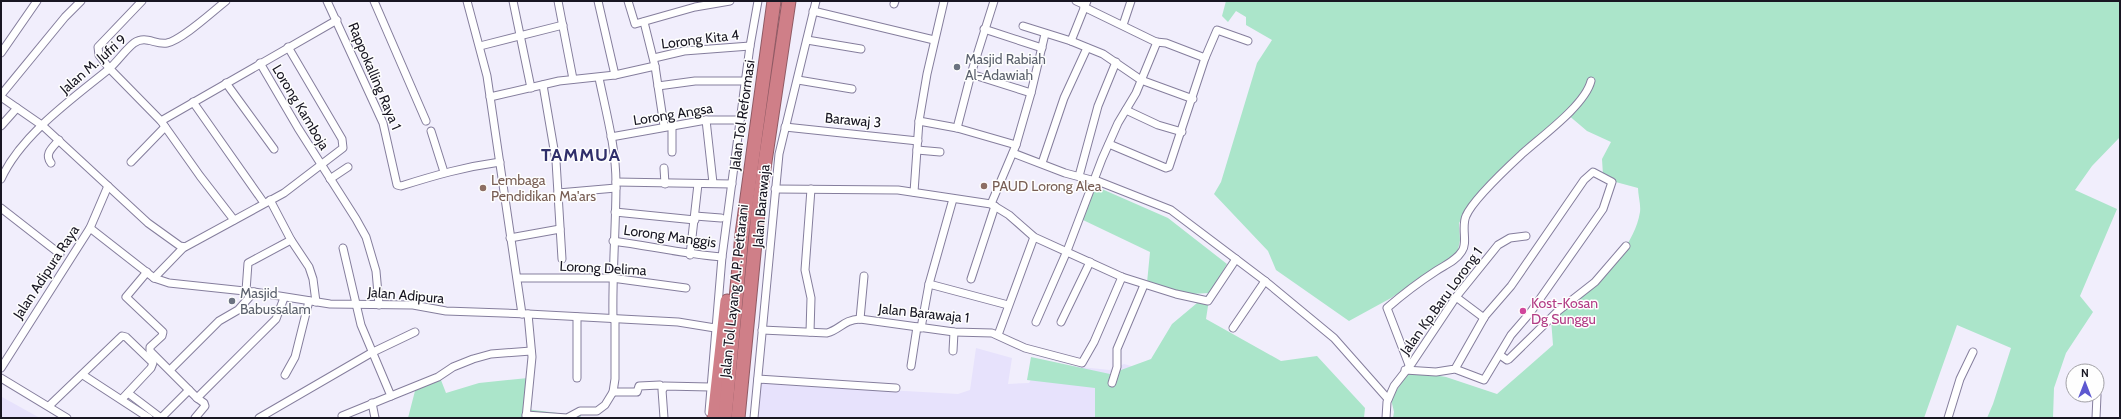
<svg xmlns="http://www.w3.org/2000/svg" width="2121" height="419" viewBox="0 0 2121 419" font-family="Cabin,sans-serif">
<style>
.built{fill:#e7e2fc}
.green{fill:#abe5ca}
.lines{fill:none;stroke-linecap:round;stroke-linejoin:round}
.street-casing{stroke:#857e9d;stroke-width:9}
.highway-casing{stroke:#8f5a64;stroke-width:15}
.street{stroke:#fff;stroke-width:7}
.highway{stroke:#cf7f88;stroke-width:13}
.worship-dot{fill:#6b7280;stroke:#fefefe;stroke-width:1.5}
.education-dot{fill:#8d6e63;stroke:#fefefe;stroke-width:1.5}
.hotel-dot{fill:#d1479c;stroke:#fefefe;stroke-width:1.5}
.labels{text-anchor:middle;stroke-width:3;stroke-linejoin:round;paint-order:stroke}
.street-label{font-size:14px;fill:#181622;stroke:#fefefe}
.worship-label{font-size:14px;fill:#5b616d;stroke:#fefefe;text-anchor:start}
.education-label{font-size:14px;fill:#785e54;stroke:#fefefe;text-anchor:start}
.hotel-label{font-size:14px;fill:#b23c85;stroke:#fefefe;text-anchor:start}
.district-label{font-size:18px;font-weight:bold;letter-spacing:1px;fill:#302f6a;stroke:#fefefe}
</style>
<rect width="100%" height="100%" fill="#f1eefc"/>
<g class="built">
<path d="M 976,348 L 1012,358 L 1008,384 L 1029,383 L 1041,363 L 1110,370 L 1124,364 L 1181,380 L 1188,418 L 758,418 L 761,383 L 958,394 L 970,390 Z"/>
<path d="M 2,397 L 40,418 L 1,418 Z"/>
</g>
<g class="green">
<path d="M 1226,1 L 2120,1 L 2120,137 L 2092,166 L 2075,190 L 2117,209 L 2080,296 L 2093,312 L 2066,353 L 2054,388 L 2053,418 L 1987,418 L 1993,404 L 2011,348 L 1957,325 L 1924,418 L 1393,418 L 1394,412 L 1391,399 L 1409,371 L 1446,377 L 1497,394 L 1553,345 L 1551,319 C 1584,294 1633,255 1640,212 C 1641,205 1638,195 1638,188 L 1612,181 L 1603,175 L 1602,159 L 1611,142 L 1587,131 L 1567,114 L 1474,199 L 1459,223 L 1460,240 L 1458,250 L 1451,259 L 1391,298 L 1349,321 L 1276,270 L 1268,251 L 1214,194 L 1221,182 L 1257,63 L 1272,40 L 1246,25 L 1246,17 L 1236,11 L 1228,22 L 1222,16 Z"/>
<path d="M 1095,186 L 1168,218 L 1227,264 L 1210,293 L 1206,319 L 1281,361 L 1317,356 L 1365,408 L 1364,418 L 1095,418 L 1095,388 L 1027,380 L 1031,357 L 1110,374 L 1151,359 L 1172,324 L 1209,293 L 1174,295 L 1147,283 L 1150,252 L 1083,220 Z"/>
<path d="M 439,375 L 446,393 L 479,383 L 528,378 L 526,409 L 581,416 L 580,418 L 408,418 L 416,387 Z"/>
</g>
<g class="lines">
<defs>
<g id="street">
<path d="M 142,1 L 98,47 L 99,55 L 109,68 L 161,121 L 200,176 L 234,220"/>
<path d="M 327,1 L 383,123 L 397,185 L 401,186 C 436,175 464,167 500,162"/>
<path d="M 374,1 L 426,121"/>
<path d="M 467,1 L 487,76 L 522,314"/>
<path d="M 513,1 L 531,88"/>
<path d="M 558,1 L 573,79"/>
<path d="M 598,1 L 615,75"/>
<path d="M 628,1 L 635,24 L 695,7 L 730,1"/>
<path d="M 1076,1 L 1085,5"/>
<path d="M 894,4 L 895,1"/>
<path d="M 1084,7 L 1156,42 L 1166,43 L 1205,58 L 1217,30 L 1248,41"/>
<path d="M 813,11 L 934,40"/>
<path d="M 644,22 L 655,66 L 664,126"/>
<path d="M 1123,25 L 1131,1"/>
<path d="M 1023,26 L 1071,41 L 1103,54 L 1141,80 L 1193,99"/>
<path d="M 984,29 L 1042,48"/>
<path d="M 807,40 L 861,49"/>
<path d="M 1071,41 L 1087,1"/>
<path d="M 480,46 L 563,25"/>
<path d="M 1,53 L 37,1"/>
<path d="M 654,58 L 684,51 L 750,46"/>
<path d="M 260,63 L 298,128 L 356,219 L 366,237 L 376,271 L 379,305"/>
<path d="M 971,74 L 1031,93"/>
<path d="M 599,78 C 606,112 616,148 616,183 C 616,228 612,274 613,319"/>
<path d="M 798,80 L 852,89"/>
<path d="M 226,83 L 274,149"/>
<path d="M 543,85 L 556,161 L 562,259"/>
<path d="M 658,86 L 695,81 L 746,81"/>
<path d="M 1,95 L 65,17 L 81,1"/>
<path d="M 1,97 L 43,126 L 148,223 L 180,246 L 185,247 L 284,193 L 343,148 L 342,139 L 288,47"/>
<path d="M 490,97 L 559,81 L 615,75 L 655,66"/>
<path d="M 193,102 L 264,203"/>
<path d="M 1126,110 L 1158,125 L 1182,132"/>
<path d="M 706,120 L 713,183"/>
<path d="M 161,121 L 337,20"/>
<path d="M 919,121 L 957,128 L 1016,145"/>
<path d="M 672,125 L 672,152"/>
<path d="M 1,126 L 17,108"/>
<path d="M 785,127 L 918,141"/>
<path d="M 957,128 L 971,74 L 994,1"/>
<path d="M 431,131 L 444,172"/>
<path d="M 611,137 L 706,120 L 740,120"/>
<path d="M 1109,144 L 1166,168 L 1169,167 L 1205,58"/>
<path d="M 917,150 L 940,152"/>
<path d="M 1013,153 L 1065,173 L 1095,181"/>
<path d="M 131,162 L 165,127"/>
<path d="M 51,163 C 44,154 52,148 59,140"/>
<path d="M 1042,163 L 1064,98 L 1087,48"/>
<path d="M 664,168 L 665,184"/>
<path d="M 1079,176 L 1098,106 L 1116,62"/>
<path d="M 1,179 C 21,135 72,99 109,69 C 118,61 125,50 134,43 C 146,35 155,45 167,43 C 182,40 212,12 226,1"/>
<path d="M 330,179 L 348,167"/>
<path d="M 1095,180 L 1171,210 L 1265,281 L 1334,338 L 1388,399"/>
<path d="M 616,182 L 732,184"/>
<path d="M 775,189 L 898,190 L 991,204 L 1009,215 L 1034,237 L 1122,277 L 1176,294 L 1208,301 L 1236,259"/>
<path d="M 914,192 L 919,121 L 927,74 L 944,1"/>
<path d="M 558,193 L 616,188"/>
<path d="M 270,200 L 291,240 L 309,267 L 313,279 L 316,302"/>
<path d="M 991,204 L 1016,145 L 1031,93 L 1045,34"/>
<path d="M 1,208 L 60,254"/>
<path d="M 615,212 L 695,220"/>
<path d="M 695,216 L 721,218"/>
<path d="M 90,228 L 154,278 L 169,283 L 254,292 L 330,304 L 413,305 L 446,311 L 528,314 L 678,322 L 715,328"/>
<path d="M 510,238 L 560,229"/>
<path d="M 613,241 C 650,246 685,254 722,257"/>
<path d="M 690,255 L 698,184"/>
<path d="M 147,272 L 126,297 L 163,332 L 162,336 L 150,347 L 150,351 L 197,398"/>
<path d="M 154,278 L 184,247"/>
<path d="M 518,278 L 612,278 L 686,288"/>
<path d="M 971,279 L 995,206"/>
<path d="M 929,284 L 1008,305"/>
<path d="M 246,291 L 248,263 L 291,240"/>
<path d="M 1456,297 L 1484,318"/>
<path d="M 860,319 L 864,276"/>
<path d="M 1036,322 L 1067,251 L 1102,159 L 1118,123 L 1136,93 L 1157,42"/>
<path d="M 1061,322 L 1090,262"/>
<path d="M 921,328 L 929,284 L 953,199"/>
<path d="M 1233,328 L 1265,281"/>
<path d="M 762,330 L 827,333 C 841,329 843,320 860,319 L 954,332 L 992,333 L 1025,348 L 1082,363 L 1094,342 L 1122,277"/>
<path d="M 810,332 L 811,298 L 805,270 L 811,189"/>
<path d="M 998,335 L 1034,237"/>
<path d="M 953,351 L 954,332"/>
<path d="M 1500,355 L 1507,360 L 1509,359 L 1558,311 L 1595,282 L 1626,246"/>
<path d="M 1409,365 L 1387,308 C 1402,295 1419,282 1436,271 C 1445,265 1456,261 1462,251 C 1468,243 1461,227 1466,216 C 1473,199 1509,166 1523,153 C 1542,136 1585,105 1591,81"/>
<path d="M 911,366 L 917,327"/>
<path d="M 1,368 L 90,228 L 108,186"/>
<path d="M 170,370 L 219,321 L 238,310 L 254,292"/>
<path d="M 1405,370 L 1436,372 L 1455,369 L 1484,380 L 1511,335 L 1530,313 L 1603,209 L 1612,182 L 1593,172 L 1584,180 L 1511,286 L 1485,316 L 1455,369"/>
<path d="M 83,375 L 149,418"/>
<path d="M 285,375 L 295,357 L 309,301"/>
<path d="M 1,378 L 67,418"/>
<path d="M 577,378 L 577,317"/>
<path d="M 758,379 L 896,388"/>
<path d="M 1112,383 L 1117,367 L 1117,349 L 1144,285"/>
<path d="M 613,392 L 637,392 L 639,386 L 660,385 L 663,389"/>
<path d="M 128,393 L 161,418"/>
<path d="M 391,396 L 438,377 L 453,367 L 473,359 L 491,354 L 531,351"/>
<path d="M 372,403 L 375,418"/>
<path d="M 49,406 L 122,336 L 126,337 L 153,363 L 151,368 L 122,399"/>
<path d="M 709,412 L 722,257 L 750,46 L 758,1"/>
<path d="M 526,415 L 567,418 L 580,411 L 597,411 L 605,405 L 613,392 L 615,379 L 615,319"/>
<path d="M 342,416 L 391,396 L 361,325 L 343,248"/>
<path d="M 161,418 L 189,390"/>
<path d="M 195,418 L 205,406 L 204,403 L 197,398 L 276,319 L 284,298"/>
<path d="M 259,418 L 371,353 L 415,332"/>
<path d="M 526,418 L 532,357 L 528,314"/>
<path d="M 664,418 L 662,390 L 664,386 L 710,387"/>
<path d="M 754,418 L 779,154 L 816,1"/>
<path d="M 1386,418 L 1387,402 L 1394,386 L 1412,363 L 1456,297 L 1498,245 L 1510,238 L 1526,236"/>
<path d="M 1948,418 L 1960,379 L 1973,352"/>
<path d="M 2096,418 L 2097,395"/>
</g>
<g id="highway">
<path d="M 714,418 L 727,301"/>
<path d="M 725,418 L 742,234 L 774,1"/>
<path d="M 738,418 L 759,202 L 789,1"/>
</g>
</defs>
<use href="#street" class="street-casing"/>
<use href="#highway" class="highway-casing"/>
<use href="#street" class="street"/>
<use href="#highway" class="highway"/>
</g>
<g class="worship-dot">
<circle cx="957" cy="67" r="4"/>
<circle cx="232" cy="301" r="4"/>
</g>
<g class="education-dot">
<circle cx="984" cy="186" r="4"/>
<circle cx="483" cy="188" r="4"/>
</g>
<circle class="hotel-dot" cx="1523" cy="311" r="4"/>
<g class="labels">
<g class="street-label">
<text transform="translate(700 39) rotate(-7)" y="5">Lorong Kita 4</text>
<text transform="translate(93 64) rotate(-41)" y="5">Jalan M. Jufri 9</text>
<text transform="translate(375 76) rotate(67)" y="5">Rappokalling Raya 1</text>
<text transform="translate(301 107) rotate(59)" y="5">Lorong Kamboja</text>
<text transform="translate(673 114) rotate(-9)" y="5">Lorong Angsa</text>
<text transform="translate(742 115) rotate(-82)" y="5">Jalan Tol Reformasi</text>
<text transform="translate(853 120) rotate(5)" y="5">Barawaj 3</text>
<text transform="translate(761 206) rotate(-85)" y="5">Jalan Barawaja</text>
<text transform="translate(670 236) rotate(8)" y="5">Lorong Manggis</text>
<text transform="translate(603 268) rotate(3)" y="5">Lorong Delima</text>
<text transform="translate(46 272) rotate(-57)" y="5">Jalan Adipura Raya</text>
<text transform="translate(734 291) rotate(-84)" y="5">Jalan Tol Layang A.P. Pettarani</text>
<text transform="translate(406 295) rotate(5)" y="5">Jalan Adipura</text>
<text transform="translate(1441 301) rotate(-54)" y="5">Jalan Kp.Baru Lorong 1</text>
<text transform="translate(924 313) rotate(6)" y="5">Jalan Barawaja 1</text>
</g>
<g class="worship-label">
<text x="965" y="64">Masjid Rabiah<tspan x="965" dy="16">Al-Adawiah</tspan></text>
<text x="240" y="298">Masjid<tspan x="240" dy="16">Babussalam</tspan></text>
</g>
<g class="education-label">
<text x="491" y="185">Lembaga<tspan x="491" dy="16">Pendidikan Ma'ars</tspan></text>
<text x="992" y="191">PAUD Lorong Alea</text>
</g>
<g class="hotel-label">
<text x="1531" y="308">Kost-Kosan<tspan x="1531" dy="16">Dg Sunggu</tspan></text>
</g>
<g class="district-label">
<text x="581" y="161">TAMMUA</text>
</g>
</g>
<rect width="2121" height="419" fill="none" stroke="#181622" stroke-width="4"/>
<g transform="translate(2085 383)"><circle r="19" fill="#fefefe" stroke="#a2a1a6"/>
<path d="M0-3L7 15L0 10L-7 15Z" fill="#5d58d0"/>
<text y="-6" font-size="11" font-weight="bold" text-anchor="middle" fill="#181622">N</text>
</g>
</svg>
